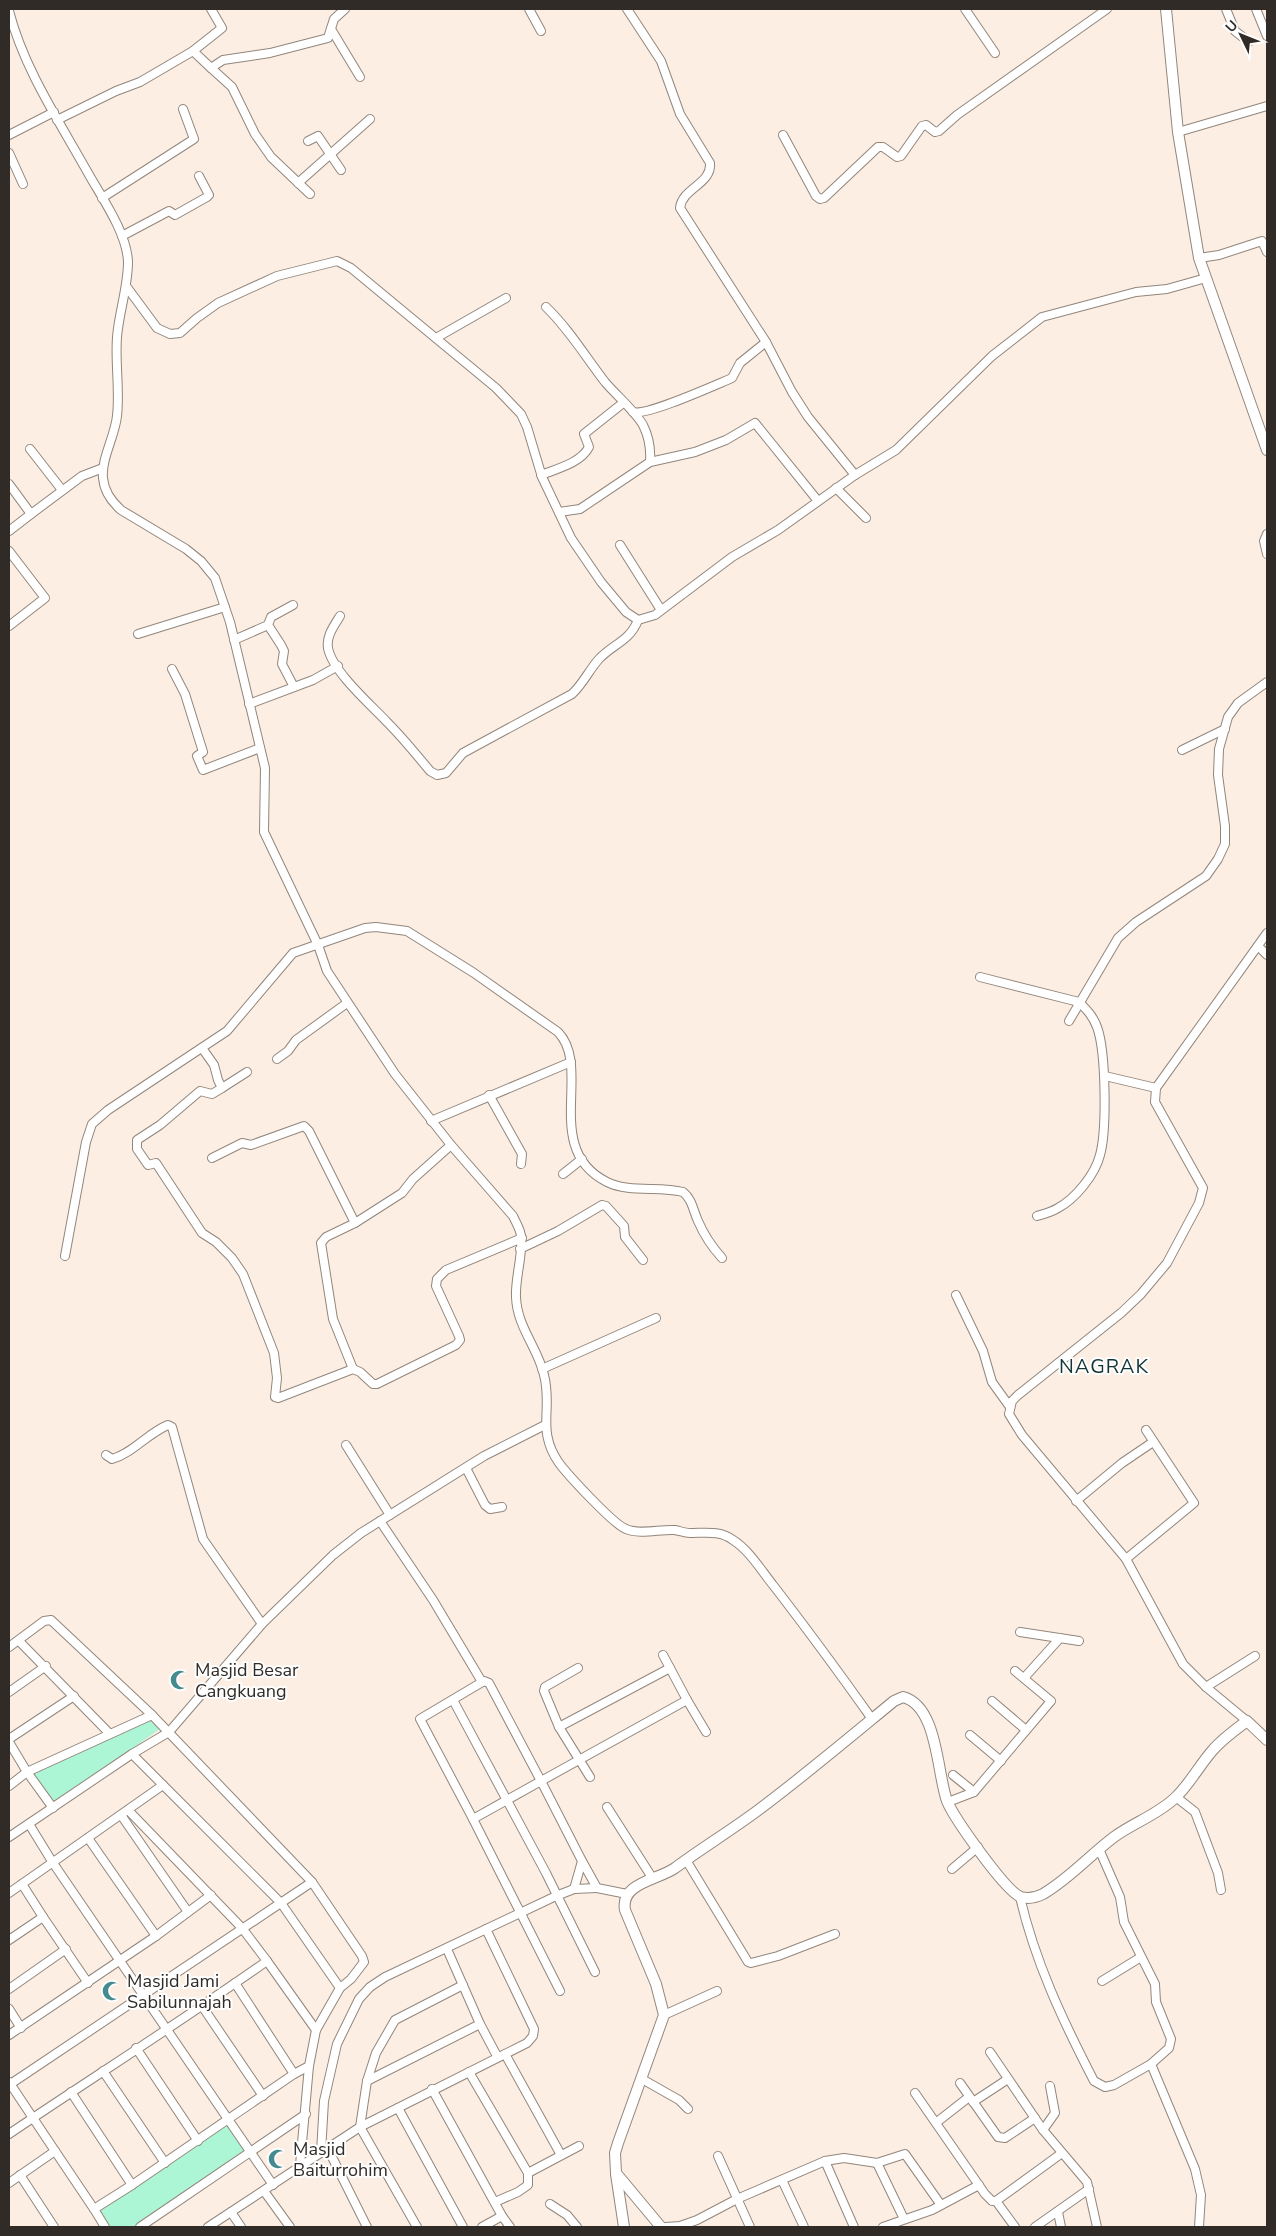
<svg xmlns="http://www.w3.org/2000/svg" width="1276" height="2236" viewBox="0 0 1276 2236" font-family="'Nunito Sans',sans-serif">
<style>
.green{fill:#adf6d5}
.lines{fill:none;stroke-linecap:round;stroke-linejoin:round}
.minor-casing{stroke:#92867c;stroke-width:10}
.tertiary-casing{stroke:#92867c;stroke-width:12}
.minor{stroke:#fff;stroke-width:8}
.tertiary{stroke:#fff;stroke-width:10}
.labels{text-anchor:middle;stroke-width:4;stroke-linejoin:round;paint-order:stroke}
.poi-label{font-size:18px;fill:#302b27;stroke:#fefefe;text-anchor:start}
.quarter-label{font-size:20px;letter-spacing:1px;fill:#123537;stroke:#fefefe}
</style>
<rect width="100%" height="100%" fill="#fceee3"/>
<g class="green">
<path d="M 152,1715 L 164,1726 L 51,1806 L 30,1773 Z"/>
<path d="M 231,2118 L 253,2150 L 139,2227 L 105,2227 L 94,2209 Z"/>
</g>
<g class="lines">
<defs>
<g id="minor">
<path d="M 211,9 L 222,28 L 193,51 L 211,68 L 223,60 L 270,53 L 328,38 L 334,19 L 345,9"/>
<path d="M 529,9 L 541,31"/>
<path d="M 627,9 L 661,61 L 680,114 L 710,163 C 712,184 682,188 680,208 L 766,342 L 792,392 L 808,417 L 855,475"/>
<path d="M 965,9 L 995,53"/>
<path d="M 1226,9 L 1235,31 L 1249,42"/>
<path d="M 1256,9 L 1267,36"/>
<path d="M 9,11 C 24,69 59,121 88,173 C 102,198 127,233 128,262 C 128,287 119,312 117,337 C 115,363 120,390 117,416 C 115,436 101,459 103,478 C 104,491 112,502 121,510 L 186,549 L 201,561 L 215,578 L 230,622 L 265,768 L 264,832 L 318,945 L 327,971 L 395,1074 L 451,1145 L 513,1216 C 516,1223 521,1230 521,1237 C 523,1255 515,1278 516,1297 C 517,1327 538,1348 544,1375 C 553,1409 536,1430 559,1463 C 568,1475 613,1524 626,1529 C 640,1535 660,1529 675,1530 C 680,1531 685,1533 690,1533 C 705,1533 720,1530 733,1540 C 749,1550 761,1570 773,1585 C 807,1629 840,1674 872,1719"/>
<path d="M 331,29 L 360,77"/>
<path d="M 211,68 L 232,87 L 255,134 L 271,157 L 310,194"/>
<path d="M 57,120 L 116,91 L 140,82 L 193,51"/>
<path d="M 1178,132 L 1267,106"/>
<path d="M 9,135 L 54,112"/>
<path d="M 783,135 L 816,196 L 820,199 L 824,198 L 878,147 L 883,147 L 897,157 L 901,156 L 922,126 L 926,125 L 935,132 L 939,131 L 957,115 L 1107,9"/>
<path d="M 308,141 L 318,136 L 341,170"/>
<path d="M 9,153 L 23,184"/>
<path d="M 298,183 L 370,119"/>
<path d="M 102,198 L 194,139 L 183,109"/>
<path d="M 122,236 L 169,211 L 175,215 L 207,197 L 209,195 L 199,176"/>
<path d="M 1199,258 L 1219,255 L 1262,241 L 1267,252"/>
<path d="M 126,286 L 157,328 L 170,334 L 180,333 L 197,318 L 218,303 L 277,276 L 337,261 L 351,268 L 496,388 L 521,414 L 527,427 L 542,477 L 571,538 L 601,582 L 626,612 L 638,620 L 655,615 L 732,557 L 778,530 L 855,475 L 896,450 L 992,356 L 1042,317 L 1136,292 L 1167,289 L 1206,278"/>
<path d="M 546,307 C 569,329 585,356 605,382 C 616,395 636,412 643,425 C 649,437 651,449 650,462 L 580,509 L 559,512"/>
<path d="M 436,338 L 506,298"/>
<path d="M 633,412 C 647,416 715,385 732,378 L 740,363 L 766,342"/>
<path d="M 30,449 L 62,490"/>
<path d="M 650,462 L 695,452 L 726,440 L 755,423 L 818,501"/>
<path d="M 541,475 C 556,469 581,463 589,447 L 584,434 L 623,403"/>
<path d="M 9,484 L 31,514 L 82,476 L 103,468"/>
<path d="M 836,488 L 866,518"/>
<path d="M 9,531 L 31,514"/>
<path d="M 1267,534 L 1264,541 L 1267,554"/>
<path d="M 620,545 L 661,610"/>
<path d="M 9,551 L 45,598 L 9,626"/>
<path d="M 293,605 L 271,617 L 268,625 L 281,645 L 284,651 L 282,664 L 294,687"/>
<path d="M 340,616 C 334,626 326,636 328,648 C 332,671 371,705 387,722 C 402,737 416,754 430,771 L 437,775 L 446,773 L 463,753 L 572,694 C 583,684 589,670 599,659 C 613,644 630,641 638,620"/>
<path d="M 138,634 L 225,607"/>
<path d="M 234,640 L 268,625"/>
<path d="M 172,669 L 185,694 L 203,752 L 197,756 L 203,770 L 260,748"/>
<path d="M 249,704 L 313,680 L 338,666"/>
<path d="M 1182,750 L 1225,729"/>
<path d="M 1258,946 L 1267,955"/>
<path d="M 980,977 L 1079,1002 C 1087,1010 1093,1016 1097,1027 C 1106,1051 1107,1130 1100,1155 C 1095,1175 1075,1199 1058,1208 C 1052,1212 1044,1214 1037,1216"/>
<path d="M 1069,1021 L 1118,938 L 1136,922 L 1206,876 L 1218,859 L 1225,844 L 1225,826 L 1218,775 L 1219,749 L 1228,717 L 1238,703 L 1267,682"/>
<path d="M 202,1048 L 214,1065 L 218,1080 L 222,1088 L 212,1094 L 200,1091 L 160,1125 L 137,1140 L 137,1149 L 148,1165 L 156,1163 L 202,1233 L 216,1242 L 232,1258 L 243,1274 L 274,1353 L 277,1378 L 275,1397 L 278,1398 L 353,1369 L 360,1372 L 373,1384 L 377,1384 L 456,1345 L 460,1340 L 459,1336 L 436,1286 L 437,1279 L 446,1270 L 522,1238"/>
<path d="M 277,1059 L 288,1051 L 296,1040 L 347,1003"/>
<path d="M 1105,1076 L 1156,1088"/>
<path d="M 222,1088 L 247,1072"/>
<path d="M 489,1095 L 522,1154 L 521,1164"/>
<path d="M 431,1121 L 571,1062"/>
<path d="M 212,1158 L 242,1143 L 251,1145 L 304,1126 L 309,1131 L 355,1223 L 402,1193 L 413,1179 L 451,1145"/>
<path d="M 563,1174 L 582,1159"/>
<path d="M 520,1249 L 558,1231 L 602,1205 L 606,1206 L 624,1226 L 625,1237 L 643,1260"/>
<path d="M 65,1256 L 86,1142 L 92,1124 L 108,1110 L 227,1031 L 293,953 L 365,928 L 376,927 L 407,931 L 474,973 L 558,1032 C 593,1068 541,1149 607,1182 C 629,1193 659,1186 683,1192 C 692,1199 693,1210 698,1221 C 704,1235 712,1247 722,1258"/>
<path d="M 956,1295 L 983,1351 L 992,1382 L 1010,1407"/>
<path d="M 353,1369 L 333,1319 L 321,1243 L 326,1237 L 355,1223"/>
<path d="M 542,1369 L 656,1318"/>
<path d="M 346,1445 L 390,1515"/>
<path d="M 106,1455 L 112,1459 C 133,1453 148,1433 168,1425 L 172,1427 L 203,1539 L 262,1624"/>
<path d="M 466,1468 L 485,1505 L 490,1509 L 502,1507"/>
<path d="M 1076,1501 L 1122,1463 L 1153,1442"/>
<path d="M 380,1521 L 433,1600 L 482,1682"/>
<path d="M 1126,1559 L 1194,1503 L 1146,1430"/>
<path d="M 1020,1632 L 1079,1641"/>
<path d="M 19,1641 L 109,1733"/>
<path d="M 9,1647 L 44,1621 L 51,1620 L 152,1715"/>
<path d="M 663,1655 L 687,1700"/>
<path d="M 578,1668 L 545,1687 L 544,1691 L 559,1727 L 590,1777"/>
<path d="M 1024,1678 L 1060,1638"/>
<path d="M 1206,1687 L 1255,1656"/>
<path d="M 9,1692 L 46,1666"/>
<path d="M 453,1700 L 546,1873 L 595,1972"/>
<path d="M 992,1701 L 1026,1730"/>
<path d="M 1247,1721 L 1206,1687 L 1183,1664 L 1126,1559 L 1022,1435 L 1009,1414 L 1012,1401 L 1018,1395 L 1121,1313 L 1141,1294 L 1167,1263 L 1199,1203 L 1203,1188 L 1155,1102 L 1156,1088 L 1267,933"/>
<path d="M 559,1727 L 670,1668"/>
<path d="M 970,1735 L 1001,1761"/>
<path d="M 9,1739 L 74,1696"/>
<path d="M 9,1742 L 27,1772 L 53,1808"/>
<path d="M 953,1775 L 974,1792"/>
<path d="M 163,1785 L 281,1903 L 340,1988"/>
<path d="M 9,1786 L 27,1772 L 152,1715 L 312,1882 L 362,1956 L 364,1962 L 351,1979 L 340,1988 L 316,2030 L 309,2066 L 300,2165"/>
<path d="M 1176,1797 L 1195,1812 L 1218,1873 L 1221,1890"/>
<path d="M 948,1802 L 974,1792 L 1051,1701 L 1015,1671"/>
<path d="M 607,1807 L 653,1879"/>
<path d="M 121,1815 L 188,1912"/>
<path d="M 473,1819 L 420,1719 L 484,1681 L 489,1683 L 541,1781 L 687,1700 L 706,1732"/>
<path d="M 29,1824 L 53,1863 L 273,2185"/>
<path d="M 9,1837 L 132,1754 L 169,1732 L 262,1624 L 333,1555 L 361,1533 L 484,1456 L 545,1425"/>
<path d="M 1099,1849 L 1120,1897 L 1124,1922 L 1155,1984 L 1156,2002 L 1171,2039 L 1169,2048 L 1151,2064"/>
<path d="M 686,1860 L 748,1962 L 751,1963 L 778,1956 L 835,1934"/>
<path d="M 952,1869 L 978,1847"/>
<path d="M 574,1889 L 582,1861 L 597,1888 L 627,1894"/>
<path d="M 9,1893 L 163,1785 L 132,1754"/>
<path d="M 1020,1897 C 1035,1962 1063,2021 1094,2081 L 1105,2087 L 1114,2085 L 1151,2064 L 1195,2169 L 1201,2195 L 1199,2227"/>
<path d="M 43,1917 L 88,1983"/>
<path d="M 156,1936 L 211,1895"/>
<path d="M 9,1940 L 43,1917 L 22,1884"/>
<path d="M 447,1949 L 480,2024 L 497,2056"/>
<path d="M 267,1961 L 316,2030"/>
<path d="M 1102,1981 L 1141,1957"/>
<path d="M 235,1983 L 294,2074"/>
<path d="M 9,1989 L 66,1949"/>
<path d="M 560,1991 L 473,1819 L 541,1781 L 582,1861"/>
<path d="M 202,2006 L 263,2096"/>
<path d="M 9,2009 L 21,2028"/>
<path d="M 664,2015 L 717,1991"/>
<path d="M 9,2035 L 156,1936 L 88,1838"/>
<path d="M 136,2048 L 198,2141"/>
<path d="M 990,2052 L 1043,2130"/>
<path d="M 505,2054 L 561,2155"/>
<path d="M 103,2071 L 165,2163"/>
<path d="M 469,2072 L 528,2173 L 579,2146"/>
<path d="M 642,2079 L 679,2100 L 688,2109"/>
<path d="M 367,2081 L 480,2024"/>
<path d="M 9,2082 L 55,2151"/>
<path d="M 960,2083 L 998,2137 L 1005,2138 L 1035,2118"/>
<path d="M 9,2085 L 312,1882"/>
<path d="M 1050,2086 L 1055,2113 L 1043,2130 L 1087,2182 L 1097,2227"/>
<path d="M 432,2089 L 502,2216"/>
<path d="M 71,2092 L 132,2185"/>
<path d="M 915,2093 L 985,2194 L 992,2201 L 996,2201 L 1062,2153"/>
<path d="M 973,2102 L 1008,2079"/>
<path d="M 398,2108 L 463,2227"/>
<path d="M 937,2122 L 969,2097"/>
<path d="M 9,2134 C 95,2076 182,2021 267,1961 L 242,1928 L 128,1810"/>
<path d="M 327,2147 L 367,2227"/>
<path d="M 321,2152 L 324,2101 L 337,2044 L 359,1999 L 370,1987 L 385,1977 L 556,1896 L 574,1889 L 597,1888"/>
<path d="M 718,2156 L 750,2227"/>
<path d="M 825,2161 L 854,2227"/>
<path d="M 877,2163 L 904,2219"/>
<path d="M 20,2175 L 54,2227"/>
<path d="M 782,2180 L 804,2227"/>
<path d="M 9,2183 L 55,2151 L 94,2209 L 132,2185 L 294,2074 L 309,2066"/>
<path d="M 264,2191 L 290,2227"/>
<path d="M 996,2201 L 1015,2227"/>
<path d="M 495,2202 L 518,2192 L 528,2185 L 528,2173"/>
<path d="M 550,2204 L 567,2215 L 577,2227"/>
<path d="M 94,2209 L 105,2227"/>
<path d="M 231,2212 L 241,2227"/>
<path d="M 1058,2212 L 1061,2227"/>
<path d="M 140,2227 L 306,2114"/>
<path d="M 208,2227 L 360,2127 L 527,2043 L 533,2036 L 534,2029 L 486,1929"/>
<path d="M 417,2227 L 360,2127 L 367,2081 L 376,2053 L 395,2020 L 463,1985"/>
<path d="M 482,2227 L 502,2216 L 510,2227"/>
<path d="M 666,2227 L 680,2226 L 697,2220 L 737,2199 L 825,2161 L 844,2158 L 877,2163 L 905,2154 L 941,2205"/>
<path d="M 883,2227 L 932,2210 L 979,2185"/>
<path d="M 1035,2227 L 1089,2189"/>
</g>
<g id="tertiary">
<path d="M 1166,9 L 1178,132 L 1199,258 L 1267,450"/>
<path d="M 616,2174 L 624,2227"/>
<path d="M 661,2227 L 616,2173 L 615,2153 L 618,2143 L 664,2015 L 656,1984 L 625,1910 C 620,1883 658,1880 675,1868 C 702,1848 730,1831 757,1811 C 804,1776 849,1738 894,1701 L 903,1697 C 938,1706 937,1774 947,1801 C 954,1818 1006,1892 1021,1897 C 1028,1899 1037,1897 1043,1894 C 1069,1879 1090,1855 1114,1837 C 1133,1823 1157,1815 1175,1798 C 1189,1785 1199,1766 1212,1751 C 1222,1739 1235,1730 1247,1721 L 1267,1740"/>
</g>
</defs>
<use href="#minor" class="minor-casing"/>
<use href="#tertiary" class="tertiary-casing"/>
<use href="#minor" class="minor"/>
<use href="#tertiary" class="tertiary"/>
</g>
<defs>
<symbol id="mosque-bare" viewBox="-9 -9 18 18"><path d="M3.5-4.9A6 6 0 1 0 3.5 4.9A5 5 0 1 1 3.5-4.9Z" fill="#438b8f" stroke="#fefefe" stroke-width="2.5" paint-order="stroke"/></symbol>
</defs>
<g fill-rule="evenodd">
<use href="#mosque-bare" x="166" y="1666" width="28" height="28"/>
<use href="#mosque-bare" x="98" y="1977" width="28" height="28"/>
<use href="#mosque-bare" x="264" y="2145" width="28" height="28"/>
</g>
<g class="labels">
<g class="poi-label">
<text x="195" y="1676">Masjid Besar<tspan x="195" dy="21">Cangkuang</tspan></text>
<text x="127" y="1987">Masjid Jami<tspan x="127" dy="21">Sabilunnajah</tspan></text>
<text x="293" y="2155">Masjid<tspan x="293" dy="21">Baiturrohim</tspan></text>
</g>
<g class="quarter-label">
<text x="1104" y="1373">NAGRAK</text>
</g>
</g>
<rect width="1276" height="2236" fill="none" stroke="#302b27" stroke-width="20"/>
<g transform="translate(1241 35) rotate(313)" stroke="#fefefe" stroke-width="4" paint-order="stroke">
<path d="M0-4L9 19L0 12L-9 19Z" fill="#302b27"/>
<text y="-8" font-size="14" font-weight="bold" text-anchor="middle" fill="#302b27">U</text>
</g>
</svg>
